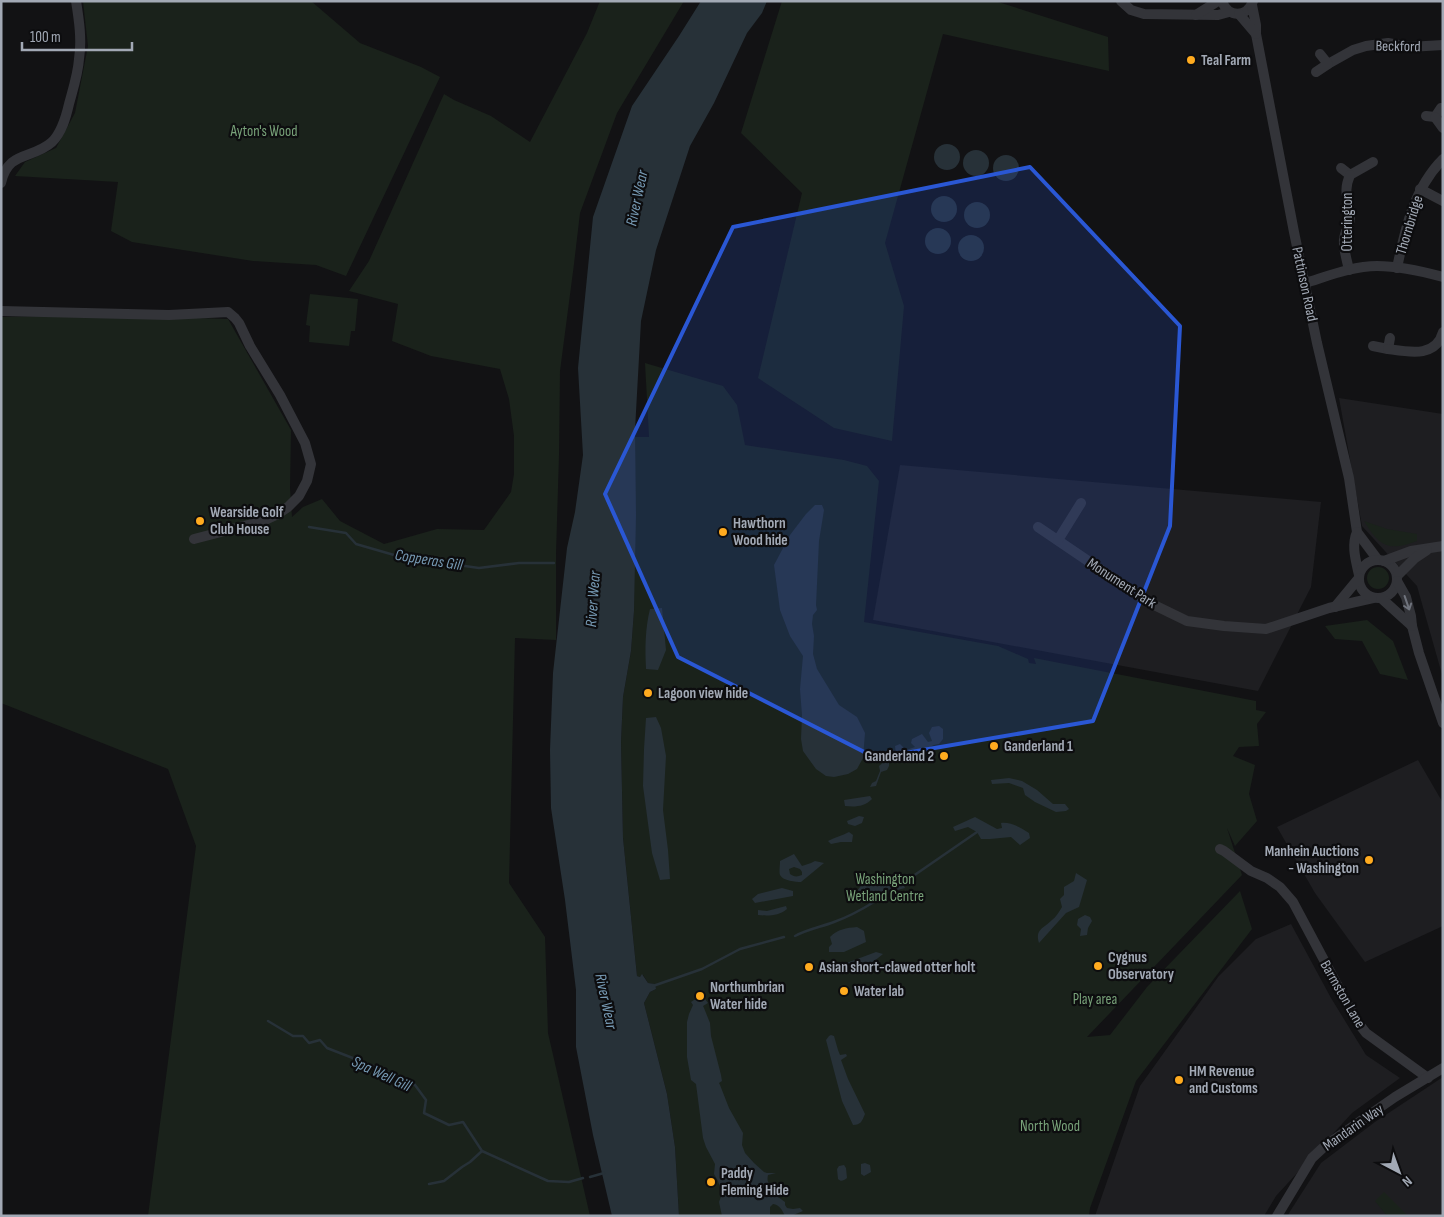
<svg xmlns="http://www.w3.org/2000/svg" width="1444" height="1217" viewBox="0 0 1444 1217" font-family="'Sofia Sans Condensed',sans-serif">
<style>
.built{fill:#1e1e21}
.green{fill:#1a221b}
.water{fill:#273138;fill-rule:evenodd}
.lines{fill:none;stroke-linecap:round;stroke-linejoin:round}
.stream{stroke:#273138;stroke-width:2.5}
.minor{stroke:#333439;stroke-width:10}
.oneway{stroke:#70747d}
.marked{fill:#2a57d4;fill-opacity:0.2;stroke:#2a57d4;stroke-width:4;stroke-linejoin:round}
.poi-dot{fill:#ffab1f;stroke:#0d0d0f;stroke-width:2}
.labels{text-anchor:middle;stroke-width:4.5;stroke-linejoin:round;paint-order:stroke}
.street-label{font-size:15px;fill:#a2a9b5;stroke:#0d0d0f}
.poi-label{font-size:15px;font-weight:bold;fill:#a2a9b5;stroke:#0d0d0f;text-anchor:start}
.park-label{font-size:15px;fill:#78a279;stroke:#0d0d0f}
.water-label{font-size:16px;font-style:italic;fill:#7699b3;stroke:#0d0d0f}
</style>
<rect width="100%" height="100%" fill="#121214"/>
<g class="built">
<path d="M 1339,398 L 1443,414 L 1443,678 L 1417,586 L 1362,526 Z"/>
<path d="M 900,465 L 1321,502 L 1311,587 L 1258,691 L 873,620 Z"/>
<path d="M 1418,760 L 1443,803 L 1443,926 L 1365,962 L 1315,893 L 1277,827 Z"/>
<path d="M 1291,924 L 1331,998 L 1366,1055 L 1400,1078 L 1352,1113 L 1276,1196 L 1264,1216 L 1095,1216 L 1140,1086 L 1218,977 L 1256,939 Z"/>
<path d="M 1443,1077 L 1443,1216 L 1288,1216 L 1289,1213 L 1321,1163 L 1375,1122 Z"/>
</g>
<g class="green">
<path d="M 83,1 L 311,1 L 360,43 L 421,67 L 440,77 L 346,276 L 316,265 L 253,261 L 132,242 L 111,231 L 118,182 L 15,176 L 25,162 L 56,148 L 75,113 L 88,46 Z"/>
<path d="M 600,1 L 684,1 L 617,113 L 580,213 L 574,264 L 560,371 L 559,455 L 556,554 L 556,640 L 515,638 L 509,883 L 545,937 L 548,1033 L 590,1216 L 148,1216 L 196,846 L 168,769 L 1,703 L 1,317 L 106,315 L 228,319 L 291,430 L 290,488 L 292,517 L 303,507 L 322,499 L 340,521 L 384,544 L 437,529 L 484,530 L 511,492 L 514,474 L 514,436 L 509,399 L 500,369 L 431,356 L 392,341 L 398,304 L 349,291 L 369,261 L 444,94 L 454,100 L 491,116 L 530,142 L 587,33 Z"/>
<path d="M 782,1 L 995,1 L 1108,37 L 1109,71 L 943,34 L 885,243 L 904,306 L 892,441 L 834,428 L 758,378 L 802,193 L 741,133 Z"/>
<path d="M 310,294 L 358,299 L 355,331 L 351,331 L 349,346 L 309,342 L 310,326 L 306,325 Z"/>
<path d="M 645,363 L 723,386 L 737,405 L 745,445 L 844,460 L 867,466 L 879,481 L 864,622 L 998,646 L 1028,659 L 1029,663 L 1036,664 L 1034,658 L 1256,701 L 1256,710 L 1266,712 L 1257,724 L 1259,746 L 1239,747 L 1233,756 L 1255,765 L 1249,794 L 1257,821 L 1235,846 L 1227,828 L 1242,875 L 1087,1037 L 1110,1035 L 1147,987 L 1240,891 L 1252,929 L 1136,1081 L 1090,1208 L 1089,1216 L 679,1216 L 675,1147 L 667,1094 L 644,1003 L 650,992 L 656,989 L 654,984 L 648,983 L 643,975 L 640,977 L 637,976 L 623,838 L 621,742 L 623,697 L 631,651 L 634,611 L 635,437 L 649,437 Z"/>
<path d="M 1364,521 L 1387,529 L 1417,534 L 1417,541 C 1388,552 1379,546 1364,521 Z"/>
<circle cx="1378" cy="578" r="11"/>
<path d="M 1367,620 L 1393,641 L 1408,680 L 1380,674 L 1362,641 L 1335,639 L 1325,626 Z"/>
<path d="M 1384,1192 L 1407,1215 L 1407,1216 L 1387,1216 L 1375,1201 Z"/>
</g>
<g class="water">
<path d="M 701,1 L 767,1 L 762,13 L 747,33 L 714,103 L 690,146 L 656,250 L 641,321 L 635,430 L 636,515 L 634,611 L 631,651 L 623,697 L 621,742 L 623,838 L 637,976 L 640,977 L 642,974 L 648,983 L 655,984 L 656,989 L 650,992 L 644,1003 L 667,1094 L 675,1147 L 679,1216 L 612,1216 L 593,1135 L 576,1047 L 576,990 L 565,900 L 551,808 L 550,750 L 553,673 L 567,548 L 575,512 L 583,455 L 578,368 L 593,217 L 632,106 L 679,36 Z"/>
<circle cx="947" cy="157" r="13"/>
<circle cx="976" cy="163" r="13"/>
<circle cx="1006" cy="168" r="13"/>
<circle cx="944" cy="209" r="13"/>
<circle cx="977" cy="215" r="13"/>
<circle cx="938" cy="241" r="13"/>
<circle cx="971" cy="248" r="13"/>
<path d="M 815,505 L 822,505 L 824,510 L 819,541 L 816,605 L 817,610 L 813,615 L 812,624 L 814,636 L 813,654 L 817,669 L 839,705 L 857,717 L 865,733 L 863,758 L 857,769 L 848,774 L 834,777 L 826,776 L 816,769 L 803,751 L 801,739 L 802,715 L 800,689 L 803,656 L 790,636 L 780,610 L 774,565 L 790,535 L 806,514 Z"/>
<path d="M 662,608 L 666,650 L 658,670 L 646,669 C 645,649 645,629 650,609 Z"/>
<path d="M 656,717 L 661,728 L 666,756 L 663,810 L 668,850 L 670,879 L 660,880 L 652,853 L 643,786 L 644,749 L 646,718 Z"/>
<path d="M 939,726 L 943,729 L 943,739 L 939,744 C 933,744 930,748 924,749 C 918,750 914,749 908,752 C 905,754 904,757 899,759 L 896,755 L 895,746 L 900,744 L 906,750 L 915,747 L 911,743 L 912,739 L 922,734 L 928,742 L 932,741 L 929,733 L 932,727 Z"/>
<path d="M 885,761 L 889,763 L 889,766 L 887,770 L 881,772 L 876,786 L 870,787 L 872,783 L 876,781 L 880,771 L 879,766 Z"/>
<path d="M 1009,778 L 1022,781 L 1037,790 L 1053,804 L 1065,804 L 1069,809 L 1066,811 L 1056,812 L 1035,802 L 1025,795 L 1023,788 L 1009,783 L 992,784 L 991,780 Z"/>
<path d="M 870,796 L 872,799 C 864,807 855,807 845,806 L 844,800 Z"/>
<path d="M 859,816 L 864,817 L 862,823 L 855,826 L 848,824 L 847,821 Z"/>
<path d="M 975,817 L 997,829 L 1002,828 L 1001,823 C 1011,822 1020,827 1029,833 L 1030,838 L 1020,845 L 1011,837 L 990,839 L 981,839 L 977,832 L 968,827 L 955,831 L 953,827 Z"/>
<path d="M 849,832 L 853,835 L 852,842 L 841,842 L 831,844 L 828,841 C 835,837 842,836 849,832 Z"/>
<path d="M 794,854 L 802,866 L 811,863 L 815,861 L 824,863 L 801,882 C 796,882 783,881 780,875 C 779,872 780,865 780,861 ZM 794,867 L 800,869 L 802,872 L 802,875 C 797,877 794,877 790,874 L 789,869 Z"/>
<path d="M 1076,873 L 1087,880 L 1079,907 L 1066,913 L 1039,943 C 1035,929 1043,929 1052,920 C 1056,917 1059,912 1062,907 L 1060,899 L 1064,895 L 1064,887 L 1074,881 Z"/>
<path d="M 900,876 L 905,888 L 890,892 L 884,899 L 874,902 L 863,901 L 861,903 L 856,892 L 861,886 L 876,885 Z"/>
<path d="M 782,888 L 793,891 L 793,896 L 755,903 L 752,899 L 758,894 Z"/>
<path d="M 786,906 L 787,909 C 779,916 768,916 758,915 L 758,910 L 767,911 Z"/>
<path d="M 1085,915 L 1090,917 L 1092,921 L 1088,928 L 1087,935 L 1080,936 L 1081,929 L 1077,925 L 1078,919 Z"/>
<path d="M 857,927 L 864,931 L 866,942 L 844,952 L 829,952 L 829,947 L 832,944 L 830,937 C 838,929 846,928 857,927 Z"/>
<path d="M 876,952 L 883,954 L 868,966 L 848,968 L 839,968 L 841,965 Z"/>
<path d="M 705,999 L 708,1003 L 703,1006 L 704,1008 L 710,1023 L 711,1036 L 721,1075 L 722,1081 L 719,1083 L 720,1085 L 729,1108 L 743,1133 L 742,1145 L 745,1153 L 754,1163 L 764,1172 L 767,1173 L 776,1173 L 768,1175 C 765,1189 778,1184 778,1197 L 785,1202 L 785,1205 L 787,1208 L 793,1209 L 800,1208 L 803,1211 L 791,1216 L 785,1216 C 782,1210 780,1205 773,1204 L 770,1207 L 770,1216 L 722,1216 L 719,1202 L 722,1194 L 718,1181 L 714,1174 L 715,1164 L 706,1147 L 703,1138 L 696,1084 L 691,1080 L 687,1057 L 687,1022 L 689,1014 L 693,1005 L 691,1002 L 694,1000 Z"/>
<path d="M 831,1035 L 834,1036 L 838,1050 L 840,1055 L 846,1054 L 847,1056 L 841,1060 L 848,1079 L 865,1114 C 862,1121 861,1125 853,1125 L 842,1101 L 826,1040 L 829,1036 Z"/>
<path d="M 865,1163 L 870,1165 L 871,1172 L 864,1176 L 861,1174 L 861,1164 Z"/>
<path d="M 844,1165 L 846,1168 L 847,1178 C 843,1181 841,1182 838,1179 L 837,1169 L 839,1166 Z"/>
</g>
<g class="lines">
<g class="stream">
<path d="M 309,527 L 346,533 L 356,544 L 401,557 L 479,568 L 519,563 L 554,563"/>
<path d="M 903,883 L 977,832"/>
<path d="M 795,936 C 808,929 821,927 834,922 C 848,917 861,910 874,902"/>
<path d="M 653,986 L 702,969 L 740,949 L 784,937"/>
<path d="M 268,1021 L 293,1036 L 303,1036 L 309,1043 L 320,1040 L 327,1048 L 381,1069 L 415,1085 L 426,1100 L 424,1113 L 449,1125 L 463,1122 L 482,1151 L 548,1181 L 569,1182 L 583,1178"/>
<path d="M 590,1177 L 604,1173"/>
<path d="M 429,1184 L 444,1181 L 462,1167 L 470,1162 L 482,1151"/>
</g>
<g class="minor">
<path d="M 1121,1 L 1131,10 L 1144,14 L 1218,15 L 1229,12"/>
<path d="M 1222,1 C 1228,18 1247,18 1253,1"/>
<path d="M 1252,5 L 1256,25 L 1256,34 L 1294,232 L 1317,343 L 1349,478 L 1357,532 L 1378,560"/>
<path d="M 1239,14 L 1256,34"/>
<path d="M 1196,15 L 1218,1"/>
<path d="M 1328,64 L 1353,50 L 1366,46 L 1388,43 L 1409,47 L 1443,45"/>
<path d="M 1316,72 L 1328,64 L 1320,54"/>
<path d="M 1426,116 L 1435,117 L 1441,108"/>
<path d="M 1435,117 L 1443,128"/>
<path d="M 1341,168 L 1350,175 L 1373,162"/>
<path d="M 1,183 C 8,150 32,160 52,142 C 62,132 66,117 69,104 C 73,89 78,74 79,59 C 82,40 79,20 76,1"/>
<path d="M 1420,189 L 1443,201"/>
<path d="M 1397,268 C 1405,229 1414,188 1443,159"/>
<path d="M 1349,270 C 1347,260 1343,249 1344,239 C 1345,231 1350,225 1350,217 C 1350,199 1342,194 1350,175"/>
<path d="M 1305,283 C 1328,276 1353,266 1377,266 C 1400,266 1421,271 1443,277"/>
<path d="M 1,311 L 169,315 L 228,312 L 235,318 L 239,323 L 250,346 L 280,395 L 305,443 L 311,464 L 307,481 L 299,496 L 288,507 L 276,515 L 263,521 L 194,539"/>
<path d="M 1373,346 L 1388,349 L 1390,338"/>
<path d="M 1388,349 C 1409,352 1436,358 1443,332"/>
<path d="M 1038,527 L 1150,603 L 1187,621 L 1224,626 L 1266,629 L 1329,608 L 1373,598"/>
<path d="M 1357,532 C 1351,546 1356,561 1359,575"/>
<path d="M 1058,540 L 1081,503"/>
<circle cx="1378" cy="579" r="19"/>
<path d="M 1384,561 L 1411,551 L 1443,546"/>
<path d="M 1397,576 L 1415,558 L 1427,550"/>
<path d="M 1397,581 L 1406,597 L 1411,616 L 1412,626 L 1419,653 L 1443,723"/>
<path d="M 1381,598 L 1412,626"/>
<path d="M 1335,607 L 1359,578"/>
<path d="M 1220,849 L 1224,851 L 1251,871 L 1267,878 L 1280,887 L 1293,902 L 1356,1020 L 1366,1033 L 1428,1078"/>
<path d="M 1277,1216 L 1312,1158 L 1326,1145 L 1395,1097 L 1443,1068"/>
</g>
</g>
<defs><path id="oneway-shaft" d="M-6 0H5M1.5-3L5.5 0L1.5 3" fill="none" stroke-width="1.6" stroke-linecap="round" stroke-linejoin="round" transform="scale(1.25)"/></defs>
<use class="oneway" href="#oneway-shaft" transform="translate(1407 603) rotate(71)"/>
<path class="marked" d="M 1030,167 L 1180,326 L 1170,526 L 1093,721 L 876,758 L 678,657 L 605,494 L 733,227 Z"/>
<g class="poi-dot">
<circle cx="1191" cy="60" r="5"/>
<circle cx="200" cy="521" r="5"/>
<circle cx="723" cy="532" r="5"/>
<circle cx="648" cy="693" r="5"/>
<circle cx="994" cy="746" r="5"/>
<circle cx="944" cy="756" r="5"/>
<circle cx="1369" cy="860" r="5"/>
<circle cx="1098" cy="966" r="5"/>
<circle cx="809" cy="967" r="5"/>
<circle cx="844" cy="991" r="5"/>
<circle cx="700" cy="996" r="5"/>
<circle cx="1179" cy="1080" r="5"/>
<circle cx="711" cy="1182" r="5"/>
</g>
<g class="labels">
<g class="street-label">
<text transform="translate(1398 46) rotate(1)" y="5">Beckford</text>
<text transform="translate(1347 222) rotate(-90)" y="5">Otterington</text>
<text transform="translate(1409 225) rotate(-73)" y="5">Thornbridge</text>
<text transform="translate(1305 284) rotate(78)" y="5">Pattinson Road</text>
<text transform="translate(1122 583) rotate(33)" y="5">Monument Park</text>
<text transform="translate(1343 994) rotate(60)" y="5">Barmston Lane</text>
<text transform="translate(1353 1127) rotate(-35)" y="5">Mandarin Way</text>
</g>
<g class="poi-label">
<text x="1201" y="65">Teal Farm</text>
<text x="210" y="517">Wearside Golf<tspan x="210" dy="17">Club House</tspan></text>
<text x="733" y="528">Hawthorn<tspan x="733" dy="17">Wood hide</tspan></text>
<text x="658" y="698">Lagoon view hide</text>
<text x="1004" y="751">Ganderland 1</text>
<text x="934" y="761" text-anchor="end">Ganderland 2</text>
<text x="1359" y="856" text-anchor="end">Manhein Auctions<tspan x="1359" dy="17">- Washington</tspan></text>
<text x="1108" y="962">Cygnus<tspan x="1108" dy="17">Observatory</tspan></text>
<text x="819" y="972">Asian short-clawed otter holt</text>
<text x="710" y="992">Northumbrian<tspan x="710" dy="17">Water hide</tspan></text>
<text x="854" y="996">Water lab</text>
<text x="1189" y="1076">HM Revenue<tspan x="1189" dy="17">and Customs</tspan></text>
<text x="721" y="1178">Paddy<tspan x="721" dy="17">Fleming Hide</tspan></text>
</g>
<g class="park-label">
<text x="264" y="136">Ayton's Wood</text>
<text x="885" y="884">Washington<tspan x="885" dy="17">Wetland Centre</tspan></text>
<text x="1095" y="1004">Play area</text>
<text x="1050" y="1131">North Wood</text>
</g>
<g class="water-label">
<text transform="translate(636 198) rotate(-78)" y="6">River Wear</text>
<text transform="translate(429 559) rotate(9)" y="6">Copperas Gill</text>
<text transform="translate(592 599) rotate(-86)" y="6">River Wear</text>
<text transform="translate(607 1001) rotate(78)" y="6">River Wear</text>
<text transform="translate(382 1073) rotate(25)" y="6">Spa Well Gill</text>
</g>
</g>
<rect width="1444" height="1217" fill="none" stroke="#a2a9b5" stroke-width="5"/>
<g transform="translate(1399 1172) rotate(139)" stroke="#0d0d0f" stroke-width="4" paint-order="stroke">
<path d="M0-4L9 19L0 12L-9 19Z" fill="#a2a9b5"/>
<text y="-8" font-size="14" font-weight="bold" text-anchor="middle" fill="#a2a9b5">N</text>
</g>
<path d="M22 42v8h110v-8" fill="none" stroke="#a2a9b5" stroke-width="2.5"/>
<text x="30" y="42" font-size="15" fill="#a2a9b5" stroke="#0d0d0f" stroke-width="4" paint-order="stroke">100 m</text>
</svg>
